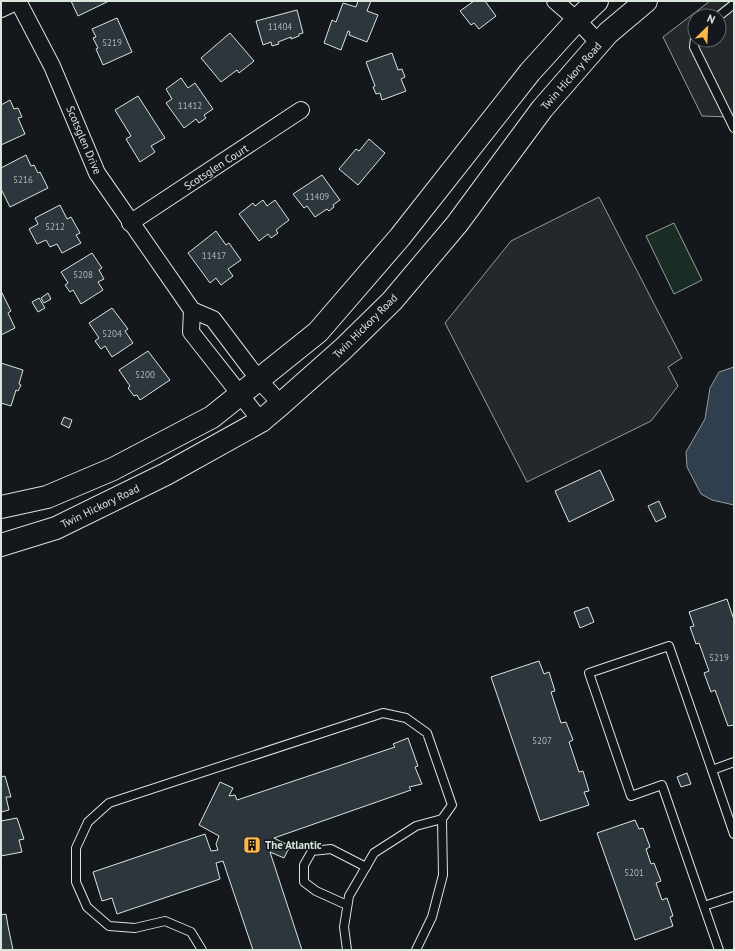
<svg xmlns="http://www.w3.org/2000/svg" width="735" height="951" viewBox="0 0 735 951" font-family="'PT Sans',sans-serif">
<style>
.green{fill:#1a2d24;stroke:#939e99}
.parking{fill:#24282b;stroke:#939e99;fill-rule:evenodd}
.water{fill:#2f3f4d;stroke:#939e99}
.building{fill:#2c363c;stroke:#d8e6dc}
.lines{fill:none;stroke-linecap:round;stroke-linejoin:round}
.service-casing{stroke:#d8e6dc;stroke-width:10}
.minor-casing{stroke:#d8e6dc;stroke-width:18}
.secondary-casing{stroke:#d8e6dc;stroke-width:24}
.service{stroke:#14181c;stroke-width:8}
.minor{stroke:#14181c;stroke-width:16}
.secondary{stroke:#14181c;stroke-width:22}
.labels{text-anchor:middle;stroke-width:3;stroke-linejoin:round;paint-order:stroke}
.number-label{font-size:9px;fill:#adbab4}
.street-label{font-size:11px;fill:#d8e6dc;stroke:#14181c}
.poi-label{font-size:11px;font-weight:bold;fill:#d8e6dc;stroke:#14181c;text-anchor:start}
</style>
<rect width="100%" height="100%" fill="#14181c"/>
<path class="green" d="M 674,223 L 702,280 L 674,294 L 646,236 Z"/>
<g class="parking">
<path d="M 710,1 L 734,1 L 734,115 L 731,117 L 702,116 L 663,37 ZM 695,16 L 719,16 L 719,40 L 695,40 Z"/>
<path d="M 599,197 L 682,358 L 668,367 L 678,386 L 651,421 L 527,482 L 445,323 L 511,241 Z"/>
</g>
<path class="water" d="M 734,367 L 734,505 L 712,500 L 701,494 L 687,467 L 686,452 L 705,419 L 710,388 L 719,372 Z"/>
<g class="building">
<path d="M 71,1 L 109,1 L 78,16 Z"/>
<path d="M 358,1 L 371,1 L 367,11 L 378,15 L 367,42 L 349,35 L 350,32 L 348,31 L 341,50 L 324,43 L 332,20 L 336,22 L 343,3 L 356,7 Z"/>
<path d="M 474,1 L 485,1 L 496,16 L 479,29 L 474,23 L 471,25 L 460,11 Z"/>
<path d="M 297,10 L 303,33 L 299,34 L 299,36 L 291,39 L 291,37 L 278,42 L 279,44 L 272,46 L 271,42 L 263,45 L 256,21 Z"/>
<path d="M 117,18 L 132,52 L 103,65 L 96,49 L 98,48 L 93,38 L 96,37 L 92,29 Z"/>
<path d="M 230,33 L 254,61 L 239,73 L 237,70 L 221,82 L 201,58 Z"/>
<path d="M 392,53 L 398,70 L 402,69 L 405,77 L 401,79 L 406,91 L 382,100 L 380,93 L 376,94 L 373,87 L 375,86 L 366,62 Z"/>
<path d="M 181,78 L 188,88 L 195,83 L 213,109 L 204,115 L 206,118 L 199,123 L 196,119 L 184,128 L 166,103 L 172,99 L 166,89 Z"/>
<path d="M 138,96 L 165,138 L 151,146 L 155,152 L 140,162 L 126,139 L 131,136 L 115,110 Z"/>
<path d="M 10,100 L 14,109 L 18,108 L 22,117 L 18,118 L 25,134 L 1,145 L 1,105 Z"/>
<path d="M 369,139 L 385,153 L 358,185 L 339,169 L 356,149 L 359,151 Z"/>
<path d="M 26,155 L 31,166 L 34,165 L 38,173 L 40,172 L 48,188 L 10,207 L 1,189 L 1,168 Z"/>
<path d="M 322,175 L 340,200 L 333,205 L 334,207 L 329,211 L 327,209 L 315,217 L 307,206 L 304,208 L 293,194 Z"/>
<path d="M 263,200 L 267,206 L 275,200 L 289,220 L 276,230 L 278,233 L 271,238 L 268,234 L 259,241 L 239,214 L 253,203 L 255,206 Z"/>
<path d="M 60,205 L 67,219 L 71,217 L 80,233 L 76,235 L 81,243 L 62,253 L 57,244 L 50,247 L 46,240 L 37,244 L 29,229 L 38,224 L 35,218 Z"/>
<path d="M 216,231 L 226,245 L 229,243 L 241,260 L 228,269 L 233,276 L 221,285 L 216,278 L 210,283 L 188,253 Z"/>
<path d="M 92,253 L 102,268 L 99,270 L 104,279 L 98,282 L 103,290 L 81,304 L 73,290 L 70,292 L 65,285 L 68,283 L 61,272 Z"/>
<path d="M 1,291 L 11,311 L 8,313 L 15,328 L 1,335 Z"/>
<path d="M 48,293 L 51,299 L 44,303 L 41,298 Z"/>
<path d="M 39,298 L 45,308 L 38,312 L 32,302 Z"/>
<path d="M 112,308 L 128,329 L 125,331 L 133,343 L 112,357 L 105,346 L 101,349 L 95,341 L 99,338 L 89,323 Z"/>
<path d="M 148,351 L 170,380 L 140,400 L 137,395 L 134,396 L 128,388 L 130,386 L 119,370 Z"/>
<path d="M 1,363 L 23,370 L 19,384 L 21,385 L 18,391 L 16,390 L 11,406 L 1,403 Z"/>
<path d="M 64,417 L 72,420 L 69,428 L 61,424 Z"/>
<path d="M 600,470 L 614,500 L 569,522 L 555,491 Z"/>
<path d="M 659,501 L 666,517 L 656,522 L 648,506 Z"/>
<path d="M 727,599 L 734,620 L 734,725 L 728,726 L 715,690 L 711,692 L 704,673 L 709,671 L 699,643 L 696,644 L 690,627 L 694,626 L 689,612 Z"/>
<path d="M 588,607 L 594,622 L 580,628 L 574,612 Z"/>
<path d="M 539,661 L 544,674 L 549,672 L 555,691 L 551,692 L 561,723 L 566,722 L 573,740 L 569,742 L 579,772 L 583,771 L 589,791 L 584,792 L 589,805 L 540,821 L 491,677 Z"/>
<path d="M 408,738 L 418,766 L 415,767 L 422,784 L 409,787 L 411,790 L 274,838 L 290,846 L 284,858 L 270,852 L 302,950 L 253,950 L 223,861 L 216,863 L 220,879 L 117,914 L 112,898 L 102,901 L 93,872 L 205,834 L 211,851 L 218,850 L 216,844 L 219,836 L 199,825 L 220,782 L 233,788 L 229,796 L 235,795 L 237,800 L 395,747 L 393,744 Z"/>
<path d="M 687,773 L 691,784 L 681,787 L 677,777 Z"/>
<path d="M 5,776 L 11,797 L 6,797 L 9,810 L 1,812 L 1,777 Z"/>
<path d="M 17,818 L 24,839 L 19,840 L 22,852 L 1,856 L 1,821 Z"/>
<path d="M 635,820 L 639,829 L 643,828 L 650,847 L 646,849 L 651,864 L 654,863 L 661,881 L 656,883 L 662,900 L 667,898 L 673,916 L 670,917 L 673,926 L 635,940 L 597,833 Z"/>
<path d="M 6,914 L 8,926 L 13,950 L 1,950 L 1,915 Z"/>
</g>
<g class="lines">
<defs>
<g id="service">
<path d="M 719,16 L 734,4"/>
<path d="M 695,38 L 694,47 L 734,128"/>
<path d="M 712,770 L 734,834"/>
<path d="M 347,905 L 316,891 L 304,882 L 304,865 L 312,851 L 331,849 L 366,867"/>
<path d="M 704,906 L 734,896"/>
<path d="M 202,950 L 191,932 L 165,921 L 135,928 L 109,926 L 87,907 L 76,882 L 76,848 L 88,822 L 109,803 L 383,713 L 406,718 L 427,733 L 452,805 L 442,819 L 416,826 L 374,853 L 349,896 L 344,927 L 347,950"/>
<path d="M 416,950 L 432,917 L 443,875 L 442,819"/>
<path d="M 719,950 L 662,785 L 631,796 L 589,673 L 669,646 L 712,770 L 734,762"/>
</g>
<g id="minor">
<path d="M 555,1 L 577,20 L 599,43"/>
<path d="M 1,9 L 18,1 L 52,66 L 97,173 L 192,310 L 213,319 L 259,380 L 281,404"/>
<path d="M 130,223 L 301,110"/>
<path d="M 192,310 L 191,332 L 261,421"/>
</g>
<g id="secondary">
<path d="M 1,507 L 47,497 L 113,469 L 212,417 L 318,332 L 400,237 L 530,72 L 577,20 L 597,1"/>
<path d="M 1,545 L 56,528 L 166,474 L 261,421 L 281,404 L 343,349 L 392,301 L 457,224 L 542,109 L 608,33 L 646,1"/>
</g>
</defs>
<use href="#service" class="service-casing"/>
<use href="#minor" class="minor-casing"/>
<use href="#secondary" class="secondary-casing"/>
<use href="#service" class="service"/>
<use href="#minor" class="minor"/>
<use href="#secondary" class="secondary"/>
</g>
<defs>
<symbol id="building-square" viewBox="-11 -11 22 22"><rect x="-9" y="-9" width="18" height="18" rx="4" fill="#ffb74d" stroke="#14181c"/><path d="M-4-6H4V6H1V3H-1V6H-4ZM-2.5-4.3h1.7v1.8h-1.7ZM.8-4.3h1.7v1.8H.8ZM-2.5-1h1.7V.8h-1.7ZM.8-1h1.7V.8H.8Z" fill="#111"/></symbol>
</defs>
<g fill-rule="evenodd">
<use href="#building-square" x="242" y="835" width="20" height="20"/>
</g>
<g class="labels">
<g class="number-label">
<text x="280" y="30">11404</text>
<text x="112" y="46">5219</text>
<text x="190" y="109">11412</text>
<text x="23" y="183">5216</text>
<text x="317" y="200">11409</text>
<text x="55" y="230">5212</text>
<text x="214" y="259">11417</text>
<text x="83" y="278">5208</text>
<text x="112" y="337">5204</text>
<text x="145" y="378">5200</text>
<text x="719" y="661">5219</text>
<text x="542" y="744">5207</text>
<text x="634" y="876">5201</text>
</g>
<g class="street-label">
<text transform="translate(571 76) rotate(-49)" y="4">Twin Hickory Road</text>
<text transform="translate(84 140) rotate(67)" y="4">Scotsglen Drive</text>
<text transform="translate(216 167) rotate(-33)" y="4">Scotsglen Court</text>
<text transform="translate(365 326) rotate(-45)" y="4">Twin Hickory Road</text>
<text transform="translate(100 506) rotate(-26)" y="4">Twin Hickory Road</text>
</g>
<g class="poi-label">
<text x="265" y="849">The Atlantic</text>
</g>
</g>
<rect width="735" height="951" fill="none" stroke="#d8e6dc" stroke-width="4"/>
<g transform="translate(707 28) rotate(24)"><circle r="19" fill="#14181c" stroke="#626a69"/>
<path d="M0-3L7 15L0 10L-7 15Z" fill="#ffb74d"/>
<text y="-6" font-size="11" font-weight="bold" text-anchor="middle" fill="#d8e6dc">N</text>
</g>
</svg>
